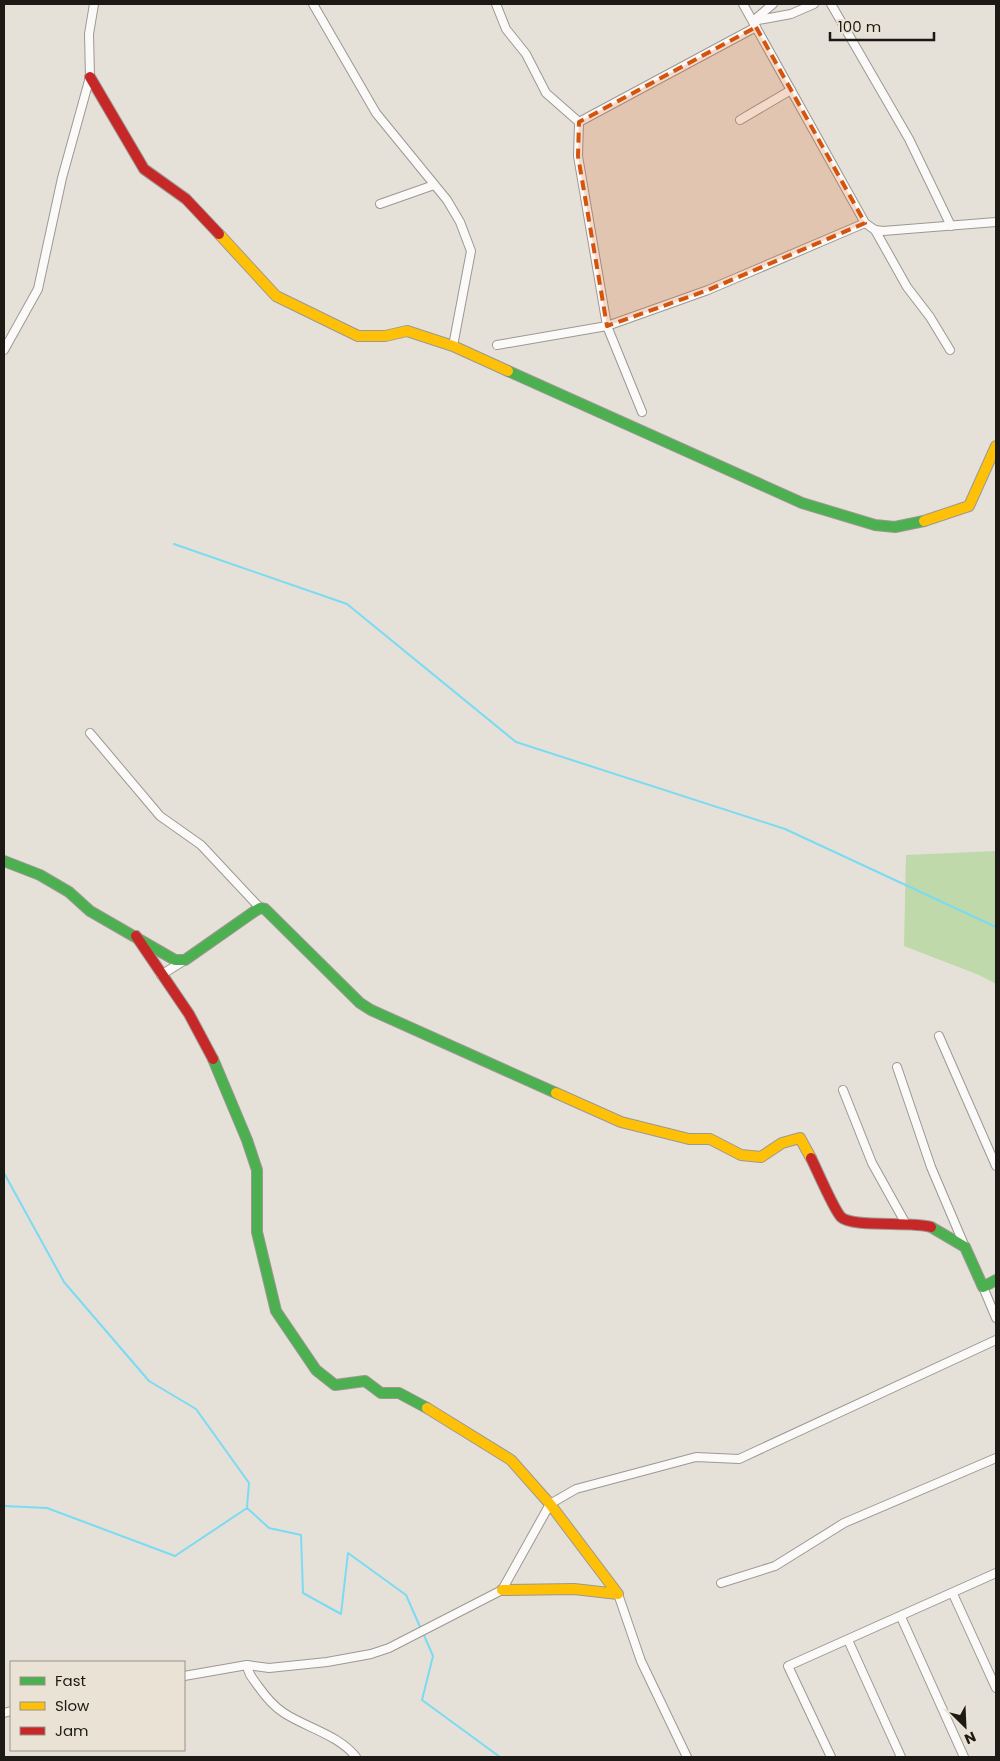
<svg xmlns="http://www.w3.org/2000/svg" width="1000" height="1761" viewBox="0 0 1000 1761" font-family="Poppins,sans-serif">
<style>
.green{fill:#c0d9aa}
.lines{fill:none;stroke-linecap:round;stroke-linejoin:round}
.stream{stroke:#7adbf2;stroke-width:2}
.street-casing{stroke:#9c9893;stroke-width:10}
.fast-casing{stroke:#9c9893;stroke-width:12}
.slow-casing{stroke:#9c9893;stroke-width:12}
.jam-casing{stroke:#9c9893;stroke-width:12}
.street{stroke:#fbfaf9;stroke-width:8}
.fast{stroke:#4caf50;stroke-width:10}
.slow{stroke:#ffc107;stroke-width:10}
.jam{stroke:#c62828;stroke-width:10}
.marked{fill:#d4530d;fill-opacity:0.2;stroke:#d4530d;stroke-width:4;stroke-dasharray:10 6;stroke-linejoin:round}
</style>
<rect width="100%" height="100%" fill="#e5e1d9"/>
<path class="green" d="M 996,851 L 996,984 L 979,975 L 904,946 L 906,855 Z"/>
<g class="lines">
<g class="stream">
<path d="M 174,544 L 347,604 L 516,742 L 785,829 L 996,927"/>
<path d="M 4,1173 L 64,1282 L 149,1381 L 196,1409 L 249,1483 L 247,1507"/>
<path d="M 4,1506 L 47,1508 L 175,1556 L 247,1508 L 269,1528 L 301,1535 L 303,1593 L 341,1614 L 348,1553 L 406,1595 L 421,1629"/>
<path d="M 423,1633 L 433,1656 L 422,1700 L 500,1757"/>
</g>
<defs>
<g id="street">
<path d="M 313,4 L 376,113 L 447,200 L 460,222 L 471,251 L 453,346"/>
<path d="M 496,4 L 506,29 L 526,54 L 546,93 L 579,122"/>
<path d="M 743,4 L 865,223 L 875,230 L 883,231 L 996,222"/>
<path d="M 773,4 L 753,21 L 791,14 L 814,4"/>
<path d="M 831,4 L 909,139 L 951,226"/>
<path d="M 740,120 L 791,90"/>
<path d="M 380,204 L 434,185"/>
<path d="M 875,230 L 907,287 L 930,317 L 950,350"/>
<path d="M 497,345 L 607,326 L 708,290 L 865,223"/>
<path d="M 4,350 L 38,289 L 62,178 L 90,77 L 89,34 L 94,4"/>
<path d="M 642,412 L 607,326 L 578,156 L 579,122 L 756,27"/>
<path d="M 90,733 L 160,816 L 201,845 L 260,908"/>
<path d="M 161,975 L 185,960"/>
<path d="M 939,1036 L 996,1166"/>
<path d="M 897,1067 L 931,1167 L 965,1247"/>
<path d="M 843,1090 L 872,1163 L 906,1224"/>
<path d="M 983,1287 L 996,1318"/>
<path d="M 721,1583 L 775,1566 L 844,1523 L 996,1458"/>
<path d="M 618,1594 L 641,1661 L 687,1757"/>
<path d="M 953,1594 L 996,1688"/>
<path d="M 901,1617 L 964,1757"/>
<path d="M 848,1640 L 901,1757"/>
<path d="M 247,1665 C 248,1674 253,1679 258,1686 C 265,1696 273,1706 284,1713 C 307,1728 339,1735 356,1757"/>
<path d="M 184,1676 L 247,1665 L 269,1668 L 327,1662 L 371,1654 L 389,1648 L 502,1590 L 550,1504 L 576,1489 L 696,1457 L 739,1459 L 996,1340"/>
<path d="M 4,1713 L 11,1711"/>
<path d="M 831,1757 L 788,1666 L 996,1573"/>
</g>
<g id="fast">
<path d="M 508,371 L 802,503 L 875,525 L 895,527 L 924,521"/>
<path d="M 4,861 L 40,875 L 69,892 L 90,911 L 175,960 L 185,960 L 255,911 L 260,908 L 265,909 L 360,1003 L 371,1010 L 556,1093"/>
<path d="M 213,1059 L 247,1140 L 257,1170 L 257,1232 L 276,1311 L 316,1370 L 335,1385 L 365,1381 L 381,1393 L 399,1393 L 427,1408"/>
<path d="M 931,1227 L 965,1247 L 983,1287 L 996,1280"/>
</g>
<g id="slow">
<path d="M 219,234 L 276,296 L 358,336 L 385,336 L 407,331 L 453,346 L 508,371"/>
<path d="M 924,521 L 969,506 L 996,446"/>
<path d="M 556,1093 L 621,1122 L 689,1139 L 710,1139 L 741,1155 L 761,1157 L 782,1143 L 800,1138 L 811,1158"/>
<path d="M 427,1408 L 511,1460 L 550,1504 L 618,1594 L 574,1589 L 502,1590"/>
</g>
<g id="jam">
<path d="M 90,77 L 144,169 L 186,199 L 219,234"/>
<path d="M 136,936 L 189,1014 L 213,1059"/>
<path d="M 811,1158 C 817,1170 834,1210 841,1217 C 852,1228 911,1221 931,1227"/>
</g>
</defs>
<use href="#street" class="street-casing"/>
<use href="#fast" class="fast-casing"/>
<use href="#slow" class="slow-casing"/>
<use href="#jam" class="jam-casing"/>
<use href="#street" class="street"/>
<use href="#fast" class="fast"/>
<use href="#slow" class="slow"/>
<use href="#jam" class="jam"/>
</g>
<path class="marked" d="M 756,27 L 865,223 L 708,290 L 607,326 L 578,156 L 579,122 Z"/>
<rect width="1000" height="1761" fill="none" stroke="#1d1a15" stroke-width="10"/>
<rect x="10" y="1661" width="175" height="90" fill="#eae2d4" stroke="#989288"/>
<rect x="20" y="1677" width="25" height="8" fill="#4caf50" stroke="#989288"/>
<text x="55" y="1686" font-size="15" fill="#1d1a15">Fast</text>
<rect x="20" y="1702" width="25" height="8" fill="#ffc107" stroke="#989288"/>
<text x="55" y="1711" font-size="15" fill="#1d1a15">Slow</text>
<rect x="20" y="1727" width="25" height="8" fill="#c62828" stroke="#989288"/>
<text x="55" y="1736" font-size="15" fill="#1d1a15">Jam</text>
<g transform="translate(965 1726) rotate(156)" stroke="#eae2d4" stroke-width="4" paint-order="stroke">
<path d="M0-4L9 19L0 12L-9 19Z" fill="#1d1a15"/>
<text y="-8" font-size="14" font-weight="bold" text-anchor="middle" fill="#1d1a15">N</text>
</g>
<path d="M830 32v8h104v-8" fill="none" stroke="#1d1a15" stroke-width="2.5"/>
<text x="838" y="32" font-size="15" fill="#1d1a15" stroke="#eae2d4" stroke-width="4" paint-order="stroke">100 m</text>
</svg>
